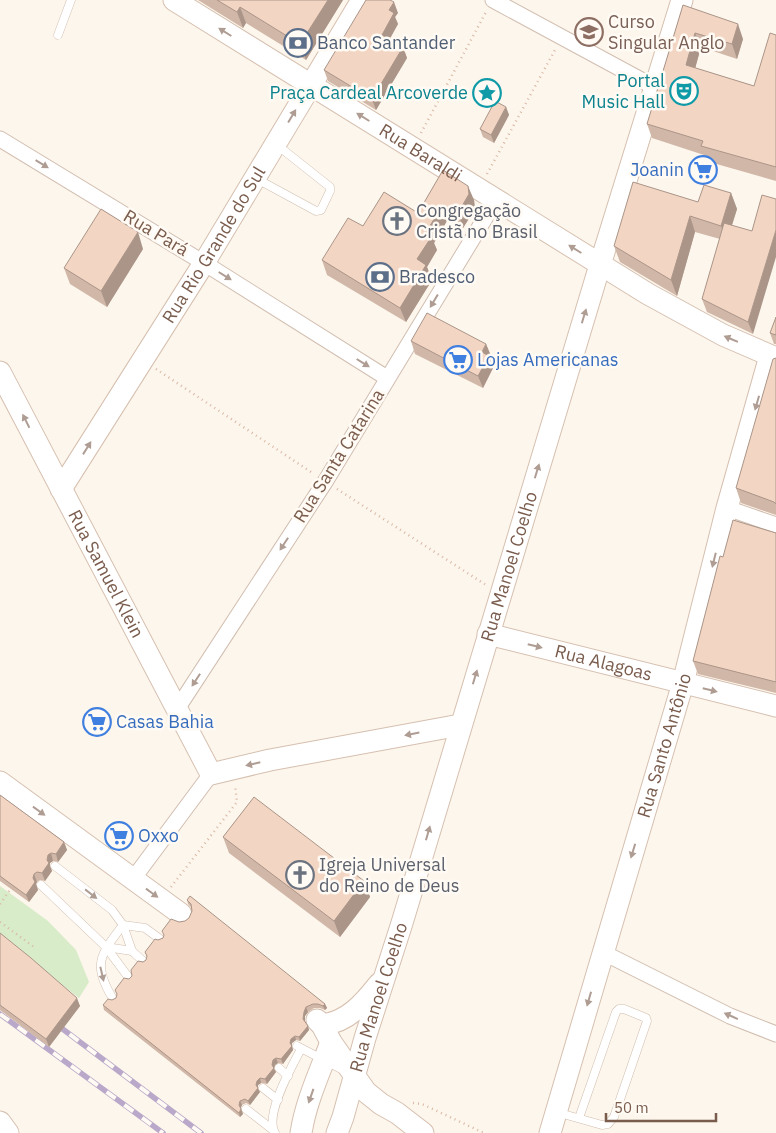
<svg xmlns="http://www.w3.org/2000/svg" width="776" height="1133" viewBox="0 0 776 1133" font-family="'IBM Plex Sans',sans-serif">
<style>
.green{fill:#d8ecc9}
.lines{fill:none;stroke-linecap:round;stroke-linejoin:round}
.lane-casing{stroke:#d1beb0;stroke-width:9}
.street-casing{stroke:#d1beb0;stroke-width:17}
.secondary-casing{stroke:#d6c0b0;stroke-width:23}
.path{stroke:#d9b8a5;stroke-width:2.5;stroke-dasharray:1 4;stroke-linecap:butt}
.lane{stroke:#fff;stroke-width:8}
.street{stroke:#fff;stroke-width:15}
.secondary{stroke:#fff;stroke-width:21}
.rail-casing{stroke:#b9a8c9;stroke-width:5.5}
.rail{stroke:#fffaf3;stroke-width:4;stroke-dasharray:11;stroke-linecap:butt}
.wall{fill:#d1b7a8}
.shaded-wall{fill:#aa9588}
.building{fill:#f3d5c3;stroke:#aa9588}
.oneway{fill:#af9d94}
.labels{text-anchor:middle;stroke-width:5;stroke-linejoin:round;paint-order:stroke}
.education-label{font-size:18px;fill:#785e54;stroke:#fffaf3;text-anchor:start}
.service-label{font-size:18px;fill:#4e5e75;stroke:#fffaf3;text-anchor:start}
.culture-label{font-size:18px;fill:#0d838f;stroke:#fffaf3;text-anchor:end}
.street-label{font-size:18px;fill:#7a5c4d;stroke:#fffaf3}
.shop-label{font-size:18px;fill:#366cbe;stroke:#fffaf3;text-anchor:start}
.worship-label{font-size:18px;fill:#5b616d;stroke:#fffaf3;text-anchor:start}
</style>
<rect width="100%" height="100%" fill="#fdf6ec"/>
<path class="green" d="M 0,886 L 48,921 L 76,950 L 89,982 L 79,998 L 0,936 Z"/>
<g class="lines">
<defs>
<g id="lane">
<path d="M 58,35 L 71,0"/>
<path d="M 257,179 L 316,211 L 321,210 L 330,191 L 330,187 L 277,145"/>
<path d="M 55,866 L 112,910 L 123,925 L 132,951 L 143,961"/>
<path d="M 41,885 L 106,947 L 129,978"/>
<path d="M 123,925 L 145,928 L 160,939"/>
<path d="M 106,947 L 132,951"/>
<path d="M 113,999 C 92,964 100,955 123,925"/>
<path d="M 297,1046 L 343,1070"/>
<path d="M 279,1068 L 288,1076"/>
<path d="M 263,1088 L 278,1100"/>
<path d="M 246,1109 L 273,1130"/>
<path d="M 556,1112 L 602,1125 L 608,1124 L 614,1117 L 647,1021 L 646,1018 L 624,1009 L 619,1009 L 616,1012 L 579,1118"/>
<path d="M 275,1133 C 264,1115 292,1066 301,1049"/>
</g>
<g id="street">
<path d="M 493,0 L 656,88"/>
<path d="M 0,139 L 204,263 L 387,378"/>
<path d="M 727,508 L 776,525"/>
<path d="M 177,709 L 325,482 L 496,200"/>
<path d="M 133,879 L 211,774"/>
<path d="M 602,952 L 730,1016 L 776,1034"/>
</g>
<g id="secondary">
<path id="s1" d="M 174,0 L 648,294 L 723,335 L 776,358"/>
<path id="s2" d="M 0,372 L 211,774 L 270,760 L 460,725"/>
<path id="s3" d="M 61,489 L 204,263 L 362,0"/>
<path id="s4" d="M 488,634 L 776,706"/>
<path d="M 0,782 L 181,914"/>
<path d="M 317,1020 L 322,1025 L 331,1042 L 366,1092 L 381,1104 L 397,1113 L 423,1133"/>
<path d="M 322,1025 C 348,1022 364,1003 379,984"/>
<path d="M 0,1122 L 8,1133"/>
<path d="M 301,1133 C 306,1101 320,1072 331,1042"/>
<path id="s5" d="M 337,1133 L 343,1117 L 365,1038 L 402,923 L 600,265 L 682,0"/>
<path id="s6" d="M 550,1133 L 683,683 L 727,508 L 770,356"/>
</g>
</defs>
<use href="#lane" class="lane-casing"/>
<use href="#street" class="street-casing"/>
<use href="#secondary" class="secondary-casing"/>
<g class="path">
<path d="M 421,133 L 486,12"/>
<path d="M 487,174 L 555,50"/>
<path d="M 156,369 L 314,474"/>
<path d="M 337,489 L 486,585"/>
<path d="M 171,887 L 237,802 L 235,785"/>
<path d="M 0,904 L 12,887"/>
<path d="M 0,922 L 34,947"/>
<path d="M 413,1103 L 422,1104 L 484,1133"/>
</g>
<use href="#lane" class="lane"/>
<use href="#street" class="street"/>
<use href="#secondary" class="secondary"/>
<defs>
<g id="rail">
<path d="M 0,1014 L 163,1133"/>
<path d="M 52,1021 L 201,1133"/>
</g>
</defs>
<use href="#rail" class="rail-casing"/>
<use href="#rail" class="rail"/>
</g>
<g class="wall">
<path d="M 198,0 L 343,0 L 306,60 L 246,23 L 243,28 Z"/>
<path d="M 683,5 L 743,39 L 737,59 L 701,47 L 695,68 L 754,86 L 776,35 L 776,181 L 706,161 L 704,155 L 652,138 L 647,124 Z"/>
<path d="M 398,13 L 395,17 L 398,24 L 389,39 L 403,47 L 407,58 L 376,110 L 328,81 L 324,70 Z"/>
<path d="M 506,107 L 509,115 L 494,143 L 483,137 L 480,129 Z"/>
<path d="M 443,170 L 474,200 L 475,209 L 463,228 L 448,219 L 434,243 L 437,250 L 427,267 L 432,280 L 406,322 L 327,275 L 322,260 L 363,226 L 418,213 Z"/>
<path d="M 731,193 L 737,209 L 732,225 L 753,334 L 707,312 L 702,299 L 720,239 L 695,232 L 677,296 L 620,262 L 614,246 L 698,202 Z"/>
<path d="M 143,249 L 107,307 L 70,284 L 64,268 Z"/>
<path d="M 776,317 L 776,344 L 774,344 L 770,333 Z"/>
<path d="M 411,341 L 486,344 L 491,356 L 490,358 L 493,368 L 483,388 L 415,354 Z"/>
<path d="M 776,358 L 776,515 L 741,503 L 736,488 Z"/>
<path d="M 776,533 L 776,693 L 698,674 L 693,661 L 723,557 Z"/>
<path d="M 0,795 L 64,842 L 67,850 L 58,862 L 53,861 L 50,863 L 50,866 L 52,871 L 45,881 L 40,880 L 37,882 L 36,884 L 38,890 L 29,902 L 0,881 Z"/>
<path d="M 223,837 L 364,881 L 370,897 L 340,937 L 229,853 Z"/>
<path d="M 187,900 L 325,1004 L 327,1008 L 325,1010 L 320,1008 L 314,1008 L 308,1012 L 305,1016 L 305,1021 L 309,1030 L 300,1041 L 296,1040 L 292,1043 L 292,1046 L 293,1050 L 283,1064 L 278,1063 L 275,1065 L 274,1068 L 276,1072 L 267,1084 L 261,1083 L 258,1085 L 258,1088 L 260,1092 L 250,1105 L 246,1103 L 242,1105 L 241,1108 L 243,1114 L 240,1117 L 104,1010 L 103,1005 L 116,998 L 129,979 L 132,976 L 143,962 L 146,960 L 147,957 L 145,952 L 158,940 L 163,938 L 179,922 L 185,921 L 189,918 L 192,911 L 191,907 L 188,904 Z"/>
<path d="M 0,933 L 80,1006 L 49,1047 L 0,1010 Z"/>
</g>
<g class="shaded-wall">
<path d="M 328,0 L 343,0 L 306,60 L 300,44 Z"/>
<path d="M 394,2 L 398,13 L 395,17 L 398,24 L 386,46 L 382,35 L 389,10 Z"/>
<path d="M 240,7 L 246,23 L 243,28 L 237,12 Z"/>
<path d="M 738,24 L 743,39 L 737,59 L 732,44 Z"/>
<path d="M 695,33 L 701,47 L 692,80 L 686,65 Z"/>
<path d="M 403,47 L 407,58 L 376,110 L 372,99 Z"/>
<path d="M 506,107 L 509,115 L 494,143 L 491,135 Z"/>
<path d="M 468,186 L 474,200 L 475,209 L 463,228 L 458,213 Z"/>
<path d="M 731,193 L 737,209 L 727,241 L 721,226 Z"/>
<path d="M 443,205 L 448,219 L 434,243 L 437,250 L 427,267 L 432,280 L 406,322 L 400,308 L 426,232 Z"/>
<path d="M 690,216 L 695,232 L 677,296 L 671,280 Z"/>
<path d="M 776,230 L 776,257 L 753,334 L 748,322 Z"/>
<path d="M 138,232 L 143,249 L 107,307 L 101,291 Z"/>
<path d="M 486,344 L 491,356 L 490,358 L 493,368 L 483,388 L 478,376 L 482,352 Z"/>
<path d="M 64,842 L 67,850 L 58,862 L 56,854 Z"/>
<path d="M 51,853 L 53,861 L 50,863 L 50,866 L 52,871 L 45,881 L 42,873 L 47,860 L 48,855 Z"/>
<path d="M 34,874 L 37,882 L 36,884 L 38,890 L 29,902 L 26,895 Z"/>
<path d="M 364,881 L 370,897 L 340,937 L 334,921 Z"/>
<path d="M 77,998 L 80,1006 L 49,1047 L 46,1039 Z"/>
<path d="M 325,1004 L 327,1008 L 325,1010 L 323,1006 Z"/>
<path d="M 306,1007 L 308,1012 L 305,1016 L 305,1023 L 303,1019 L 304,1012 Z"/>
<path d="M 308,1026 L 309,1030 L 300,1041 L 299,1037 Z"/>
<path d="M 295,1036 L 296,1040 L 292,1043 L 292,1046 L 293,1050 L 283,1064 L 281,1059 L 290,1043 L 291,1039 Z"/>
<path d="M 276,1058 L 278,1063 L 275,1065 L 274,1069 L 276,1072 L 267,1084 L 265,1079 L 272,1065 L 273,1060 Z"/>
<path d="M 260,1078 L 261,1083 L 258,1085 L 258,1089 L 260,1092 L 250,1105 L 248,1101 L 256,1085 L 257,1081 Z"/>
<path d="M 240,1101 L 242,1105 L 240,1109 L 239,1105 Z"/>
<path d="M 241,1109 L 243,1114 L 240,1117 L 239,1113 Z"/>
</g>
<g class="building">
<path d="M 217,0 L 328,0 L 300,44 L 240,7 L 237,12 Z"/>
<path d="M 366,0 L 390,0 L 394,2 L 389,10 L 394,13 L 382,35 L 403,47 L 372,99 L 324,70 Z"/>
<path d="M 683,5 L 738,24 L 732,44 L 695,33 L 686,65 L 754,86 L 770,33 L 776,35 L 776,167 L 701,146 L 703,141 L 647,124 Z"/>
<path d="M 495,101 L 506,107 L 491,135 L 480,129 Z"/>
<path d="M 443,170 L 468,186 L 469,194 L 458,213 L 443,205 L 426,232 L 432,236 L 417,259 L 426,265 L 400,308 L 322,260 L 348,218 L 363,226 L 384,192 L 418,213 Z"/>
<path d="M 633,182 L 698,202 L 704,185 L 731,193 L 721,226 L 690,216 L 671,280 L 614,246 Z"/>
<path d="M 762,195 L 776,199 L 776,230 L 748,322 L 702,299 L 724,223 L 752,231 Z"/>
<path d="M 101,209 L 138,232 L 101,291 L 64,268 Z"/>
<path d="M 427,313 L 486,344 L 482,352 L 489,356 L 478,376 L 411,341 Z"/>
<path d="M 776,317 L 776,335 L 770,333 Z"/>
<path d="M 776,358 L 776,504 L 774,502 L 736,488 L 773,359 Z"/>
<path d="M 733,520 L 776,533 L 776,682 L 693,661 L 717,568 L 720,556 L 723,557 Z"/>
<path d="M 0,795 L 64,842 L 56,854 L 51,853 L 48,855 L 47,860 L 49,863 L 42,873 L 37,872 L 34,874 L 33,878 L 35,882 L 26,895 L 0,876 Z"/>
<path d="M 254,797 L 364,881 L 334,921 L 223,837 Z"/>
<path d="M 190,896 L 325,1004 L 323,1006 L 318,1004 L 313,1004 L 306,1007 L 304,1012 L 303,1019 L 308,1026 L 299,1037 L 295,1036 L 291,1039 L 290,1043 L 292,1046 L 281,1059 L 276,1058 L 273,1060 L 272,1065 L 274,1068 L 265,1079 L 260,1078 L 257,1081 L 256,1085 L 258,1088 L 248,1101 L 245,1099 L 240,1101 L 239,1105 L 241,1109 L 239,1113 L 103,1005 L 108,999 L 112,1000 L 116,998 L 117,994 L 115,990 L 124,978 L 129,979 L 132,976 L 131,970 L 138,961 L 143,962 L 146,960 L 147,956 L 145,952 L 155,939 L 158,940 L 163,938 L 164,935 L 162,931 L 171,919 L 179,922 L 185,921 L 189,918 L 192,911 L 191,904 L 187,900 Z"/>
<path d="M 0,933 L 31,958 L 77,998 L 46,1039 L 0,1005 Z"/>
</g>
<defs><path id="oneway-solid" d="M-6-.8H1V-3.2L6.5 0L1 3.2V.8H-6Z" transform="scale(1.25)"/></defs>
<g class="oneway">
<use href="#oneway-solid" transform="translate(225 32) rotate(-148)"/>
<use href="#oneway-solid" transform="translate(292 116) rotate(-59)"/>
<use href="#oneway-solid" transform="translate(363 117) rotate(-148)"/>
<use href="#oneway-solid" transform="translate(42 164) rotate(31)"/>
<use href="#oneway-solid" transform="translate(575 249) rotate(-148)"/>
<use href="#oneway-solid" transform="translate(225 276) rotate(32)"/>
<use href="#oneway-solid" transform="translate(434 301) rotate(121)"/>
<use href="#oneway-solid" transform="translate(584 316) rotate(-73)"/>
<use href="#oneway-solid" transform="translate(731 339) rotate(-157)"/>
<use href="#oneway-solid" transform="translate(363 363) rotate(32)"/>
<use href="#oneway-solid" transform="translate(757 403) rotate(106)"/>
<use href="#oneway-solid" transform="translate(26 421) rotate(-117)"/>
<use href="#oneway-solid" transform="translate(87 448) rotate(-58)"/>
<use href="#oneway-solid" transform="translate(537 471) rotate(-73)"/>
<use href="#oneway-solid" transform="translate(284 544) rotate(123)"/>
<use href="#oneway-solid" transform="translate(714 560) rotate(104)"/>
<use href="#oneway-solid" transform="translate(535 646) rotate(14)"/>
<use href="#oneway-solid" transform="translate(475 677) rotate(-73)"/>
<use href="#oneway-solid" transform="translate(196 680) rotate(123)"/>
<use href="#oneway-solid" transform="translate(710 690) rotate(14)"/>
<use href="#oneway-solid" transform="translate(412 734) rotate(169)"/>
<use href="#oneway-solid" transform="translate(253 764) rotate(167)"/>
<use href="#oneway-solid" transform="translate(39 811) rotate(36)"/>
<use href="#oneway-solid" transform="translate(428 833) rotate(-74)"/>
<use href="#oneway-solid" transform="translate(633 851) rotate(107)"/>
<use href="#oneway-solid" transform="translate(152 893) rotate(36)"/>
<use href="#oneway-solid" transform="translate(91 894) rotate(38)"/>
<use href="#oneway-solid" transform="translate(102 974) rotate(77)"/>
<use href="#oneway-solid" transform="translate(589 999) rotate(106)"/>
<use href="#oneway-solid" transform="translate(731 1016) rotate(-156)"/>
<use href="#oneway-solid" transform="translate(311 1096) rotate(109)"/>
</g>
<defs>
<symbol id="school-ring" viewBox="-11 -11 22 22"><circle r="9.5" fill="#fffaf3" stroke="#8d6e63" stroke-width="1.5"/><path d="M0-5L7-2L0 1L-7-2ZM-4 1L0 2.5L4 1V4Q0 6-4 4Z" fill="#8d6e63"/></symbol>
<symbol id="bank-ring" viewBox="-11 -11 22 22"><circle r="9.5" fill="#fffaf3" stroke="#5c6f8a" stroke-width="1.5"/><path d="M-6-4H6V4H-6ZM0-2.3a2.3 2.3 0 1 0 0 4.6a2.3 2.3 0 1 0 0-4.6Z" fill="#5c6f8a"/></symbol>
<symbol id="theatre-ring" viewBox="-11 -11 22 22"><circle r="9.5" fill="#fffaf3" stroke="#0f9aa8" stroke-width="1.5"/><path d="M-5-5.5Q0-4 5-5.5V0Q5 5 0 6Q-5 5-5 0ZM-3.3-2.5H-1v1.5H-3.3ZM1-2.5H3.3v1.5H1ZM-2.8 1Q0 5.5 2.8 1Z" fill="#0f9aa8"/></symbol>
<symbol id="sight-ring" viewBox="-11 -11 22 22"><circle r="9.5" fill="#fffaf3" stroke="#0f9aa8" stroke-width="1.5"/><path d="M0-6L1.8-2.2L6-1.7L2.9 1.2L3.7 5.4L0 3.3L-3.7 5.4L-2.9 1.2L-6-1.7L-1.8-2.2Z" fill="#0f9aa8"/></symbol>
<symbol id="supermarket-ring" viewBox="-11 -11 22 22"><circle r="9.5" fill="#fffaf3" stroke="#3f7fe0" stroke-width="1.5"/><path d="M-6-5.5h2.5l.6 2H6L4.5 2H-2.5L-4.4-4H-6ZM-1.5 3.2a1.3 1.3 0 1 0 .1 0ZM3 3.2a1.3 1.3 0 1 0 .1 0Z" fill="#3f7fe0"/></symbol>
<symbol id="church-ring" viewBox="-11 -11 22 22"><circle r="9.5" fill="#fffaf3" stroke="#6b7280" stroke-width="1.5"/><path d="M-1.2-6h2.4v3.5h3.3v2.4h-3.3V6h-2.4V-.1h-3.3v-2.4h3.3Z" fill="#6b7280"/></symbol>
</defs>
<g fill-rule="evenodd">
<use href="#school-ring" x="573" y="16" width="32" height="32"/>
<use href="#bank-ring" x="282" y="27" width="32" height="32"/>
<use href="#theatre-ring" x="668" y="75" width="32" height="32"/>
<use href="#sight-ring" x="471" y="77" width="32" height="32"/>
<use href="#supermarket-ring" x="687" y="154" width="32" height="32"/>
<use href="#church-ring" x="381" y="205" width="32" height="32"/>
<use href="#bank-ring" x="364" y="261" width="32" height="32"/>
<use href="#supermarket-ring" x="442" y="344" width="32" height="32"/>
<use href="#supermarket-ring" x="81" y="706" width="32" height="32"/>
<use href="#supermarket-ring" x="103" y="820" width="32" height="32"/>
<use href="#church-ring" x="284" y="859" width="32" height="32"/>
</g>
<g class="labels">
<g class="education-label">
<text x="608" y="28">Curso<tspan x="608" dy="21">Singular Anglo</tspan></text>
</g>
<g class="service-label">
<text x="317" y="49">Banco Santander</text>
<text x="399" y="283">Bradesco</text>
</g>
<g class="culture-label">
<text x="665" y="87">Portal<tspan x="665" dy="21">Music Hall</tspan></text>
<text x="468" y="99">Praça Cardeal Arcoverde</text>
</g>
<g class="street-label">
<text dy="6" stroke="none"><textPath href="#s1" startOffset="290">Rua Baraldi</textPath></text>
<text transform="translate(156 233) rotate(31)" y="6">Rua Pará</text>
<text dy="6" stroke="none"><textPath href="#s3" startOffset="288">Rua Rio Grande do Sul</textPath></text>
<text transform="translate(339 456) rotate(-58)" y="6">Rua Santa Catarina</text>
<text dy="6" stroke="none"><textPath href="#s5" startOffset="592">Rua Manoel Coelho</textPath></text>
<text dy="6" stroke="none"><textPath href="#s2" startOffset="228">Rua Samuel Klein</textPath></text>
<text dy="6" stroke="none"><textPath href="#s4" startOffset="119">Rua Alagoas</textPath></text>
<text dy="6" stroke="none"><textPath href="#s6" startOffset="404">Rua Santo Antônio</textPath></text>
<text dy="6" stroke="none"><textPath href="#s5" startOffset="142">Rua Manoel Coelho</textPath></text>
</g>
<g class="shop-label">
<text x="684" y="176" text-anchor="end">Joanin</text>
<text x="477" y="366">Lojas Americanas</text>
<text x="116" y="728">Casas Bahia</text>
<text x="138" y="842">Oxxo</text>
</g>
<g class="worship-label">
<text x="416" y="217">Congregação<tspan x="416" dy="21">Cristã no Brasil</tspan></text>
<text x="319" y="871">Igreja Universal<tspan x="319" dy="21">do Reino de Deus</tspan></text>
</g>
</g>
<path d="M606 1113v8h110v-8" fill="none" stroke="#7a5c4d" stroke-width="2.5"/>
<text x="614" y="1113" font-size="15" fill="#7a5c4d" stroke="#fffaf3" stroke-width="4" paint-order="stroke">50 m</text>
</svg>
